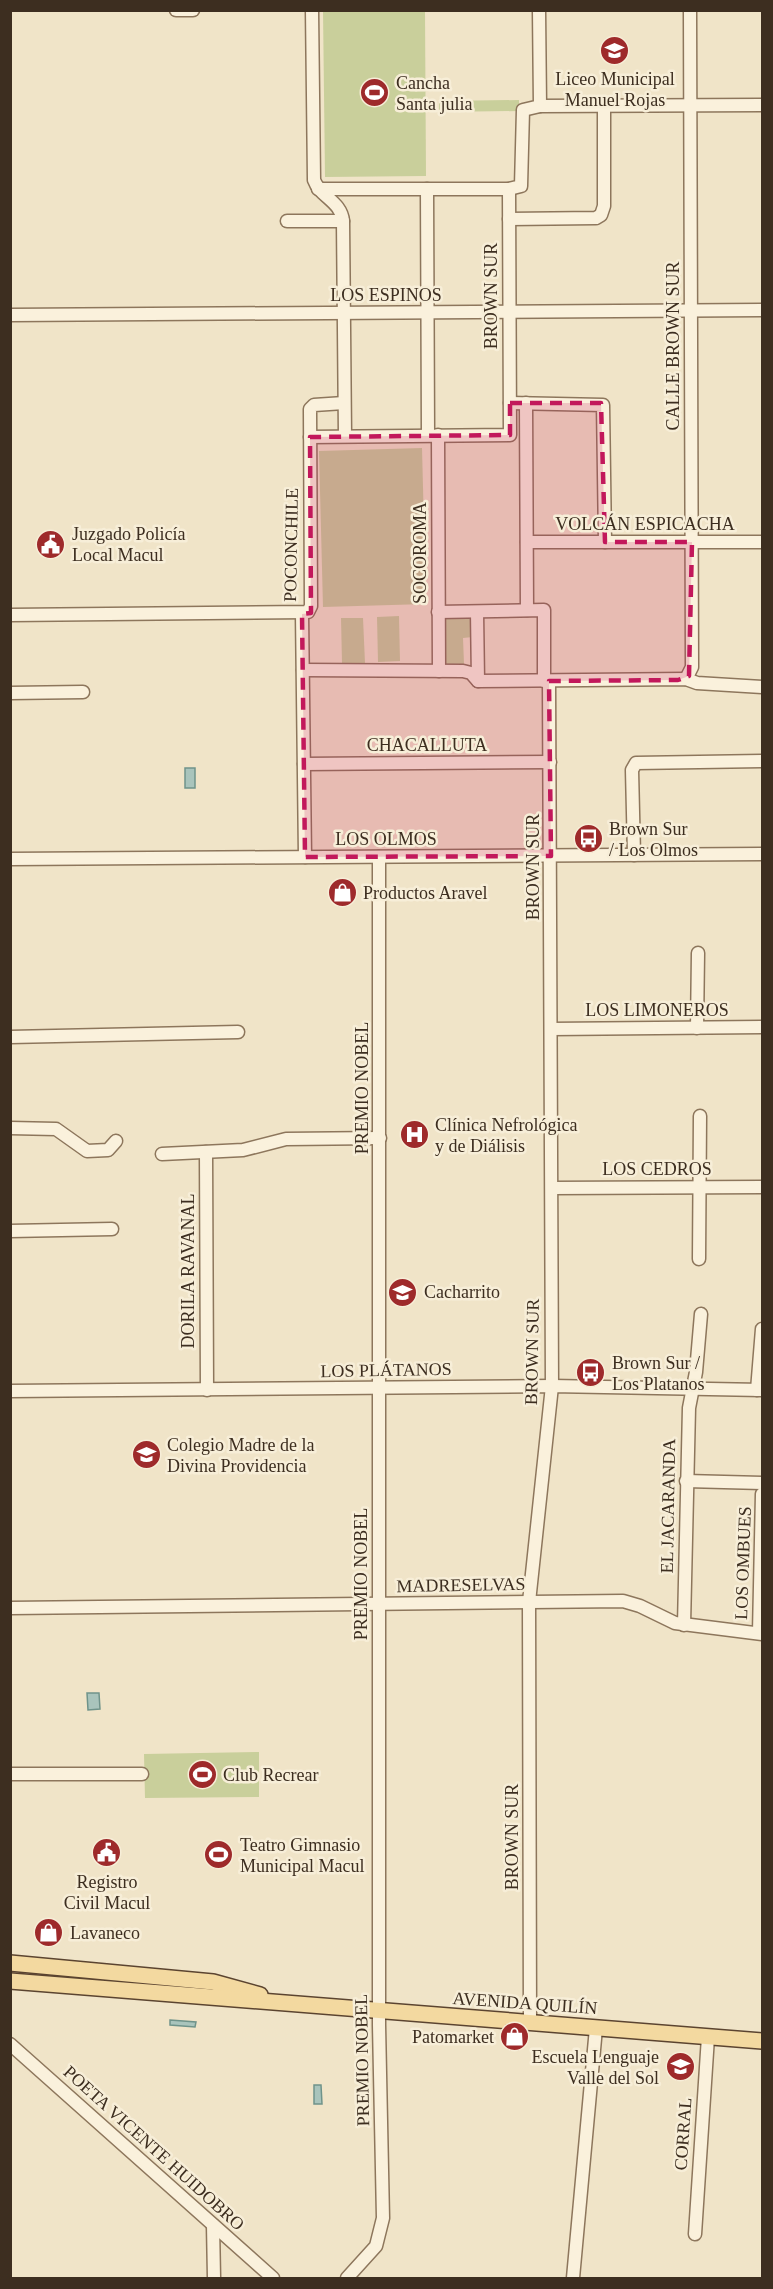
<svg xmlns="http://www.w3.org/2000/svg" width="773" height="2289" viewBox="0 0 773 2289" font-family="'Times New Roman',serif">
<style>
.green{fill:#c9cf9b}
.water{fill:#a9c4bc;stroke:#6f938a;stroke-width:1.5}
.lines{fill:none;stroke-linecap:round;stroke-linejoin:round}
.minor-casing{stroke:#8d765c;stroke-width:15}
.major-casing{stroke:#5b4430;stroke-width:18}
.minor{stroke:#faf1dc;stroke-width:12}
.major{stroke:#f3d9a0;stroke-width:15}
.marked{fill:#c2185b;fill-opacity:0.2;stroke:#c2185b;stroke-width:4.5;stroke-dasharray:12 8;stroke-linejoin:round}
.labels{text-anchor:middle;stroke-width:5;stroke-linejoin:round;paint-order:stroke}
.poi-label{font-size:18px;fill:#3d2e20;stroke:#f7eed8;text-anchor:start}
.street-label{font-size:18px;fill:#3d2e20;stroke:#f7eed8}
</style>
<rect width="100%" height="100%" fill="#f0e4c8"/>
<g class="green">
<path d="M 323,11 L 425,11 L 426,176 L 325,177 Z"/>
<path d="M 519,100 L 519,111 L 439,112 L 439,101 Z"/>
<path d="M 422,448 L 426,604 L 323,607 L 319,451 Z"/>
<path d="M 472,615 L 473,637 L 463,638 L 464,664 L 443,665 L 442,616 Z"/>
<path d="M 399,616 L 400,661 L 378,662 L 377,617 Z"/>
<path d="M 341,618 L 363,618 L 365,663 L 342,663 Z"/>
<path d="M 259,1752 L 259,1797 L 145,1798 L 144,1754 Z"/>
</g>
<g class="water">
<rect x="185" y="768" width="10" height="20"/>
<path d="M 87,1693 L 99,1693 L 100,1709 L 88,1710 Z"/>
<path d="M 170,2020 L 196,2022 L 195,2027 L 170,2025 Z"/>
<path d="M 321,2085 L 322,2104 L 314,2104 L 314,2085 Z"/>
</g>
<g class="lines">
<defs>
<g id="minor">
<path d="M 176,10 L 193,10"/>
<path d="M 312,10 L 314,180 C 320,197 341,201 343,221 L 345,436"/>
<path d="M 540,106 L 762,105"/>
<path d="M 318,189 L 509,189 L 521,186 L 523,110 L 540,106 L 539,10"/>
<path d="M 427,189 L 428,435"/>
<path d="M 509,219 L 596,218 L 601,215 L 604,206 L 604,106"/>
<path d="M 287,221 L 343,221"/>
<path d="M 10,315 L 762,310"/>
<path d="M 510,403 L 603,405 L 605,542"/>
<path d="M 526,403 L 527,610"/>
<path d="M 438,435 L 439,671"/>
<path d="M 310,437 L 510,435 L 509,189"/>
<path d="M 527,542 L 762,542"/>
<path d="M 438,612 L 544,610 L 544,681"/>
<path d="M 477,612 L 478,681"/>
<path d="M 302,614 L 305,857"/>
<path d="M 10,615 L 308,612 L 311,606 L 310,409 L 314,405 L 344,403"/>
<path d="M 303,670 L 463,671 L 471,673 L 478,681 L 686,679 L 697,683 L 762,687"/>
<path d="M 686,679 L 692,667 L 690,10"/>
<path d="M 10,693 L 83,692"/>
<path d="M 304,764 L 550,762"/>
<path d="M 634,855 L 632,770 L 636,763 L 762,761"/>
<path d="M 10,859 L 762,854"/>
<path d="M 697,1028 L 698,953"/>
<path d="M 551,1029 L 762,1027"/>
<path d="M 10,1037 L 238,1032"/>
<path d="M 10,1128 L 56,1129 L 87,1151 L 108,1150 L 116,1141"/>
<path d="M 206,1152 L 207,1390"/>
<path d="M 162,1154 L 243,1150 L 286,1139 L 380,1138"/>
<path d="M 552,1188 L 762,1187"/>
<path d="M 10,1231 L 112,1229"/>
<path d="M 699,1259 L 700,1116"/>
<path d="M 757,1390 L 762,1329"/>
<path d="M 10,1391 L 552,1386 L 762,1390"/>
<path d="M 686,1481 L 762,1483"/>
<path d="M 10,1608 L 623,1601 L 640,1606 L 675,1623 L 762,1634"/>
<path d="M 684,1625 L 689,1408 L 696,1372 L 701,1314"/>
<path d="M 759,1633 L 762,1494"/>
<path d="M 10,1774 L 142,1774"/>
<path d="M 530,2023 L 529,1602 L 552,1386 L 549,681"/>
<path d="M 10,2044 L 273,2278"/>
<path d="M 213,2225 L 214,2278"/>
<path d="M 695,2234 L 708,2037"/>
<path d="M 347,2278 L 376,2246 L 383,2218 L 379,2025 L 379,857"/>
<path d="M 573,2278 L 596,2028"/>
</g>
<g id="major">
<path d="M 10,1963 L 213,1982 L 260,1995"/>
<path d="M 10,1981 L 762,2041"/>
</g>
</defs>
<use href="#minor" class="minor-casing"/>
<use href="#major" class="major-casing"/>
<use href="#minor" class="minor"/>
<use href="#major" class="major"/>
</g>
<path class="marked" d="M 510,403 L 601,403 L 605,542 L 692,542 L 689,676 L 678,680 L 549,681 L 551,856 L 305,857 L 302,614 L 311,613 L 310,437 L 510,435 Z"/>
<defs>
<symbol id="school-disc" viewBox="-11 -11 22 22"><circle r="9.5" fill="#9e2a2b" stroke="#f7eed8"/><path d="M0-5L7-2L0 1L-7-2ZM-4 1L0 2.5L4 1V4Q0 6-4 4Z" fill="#fff"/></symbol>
<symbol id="stadium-disc" viewBox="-11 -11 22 22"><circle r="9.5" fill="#9e2a2b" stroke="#f7eed8"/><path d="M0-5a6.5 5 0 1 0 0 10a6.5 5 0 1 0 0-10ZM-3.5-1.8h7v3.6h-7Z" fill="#fff"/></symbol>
<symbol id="civic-disc" viewBox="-11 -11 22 22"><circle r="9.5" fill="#9e2a2b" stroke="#f7eed8"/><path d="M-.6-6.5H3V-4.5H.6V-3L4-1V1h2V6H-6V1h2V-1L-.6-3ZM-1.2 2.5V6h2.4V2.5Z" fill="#fff"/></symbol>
<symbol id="bus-disc" viewBox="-11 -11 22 22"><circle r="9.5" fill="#9e2a2b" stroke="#f7eed8"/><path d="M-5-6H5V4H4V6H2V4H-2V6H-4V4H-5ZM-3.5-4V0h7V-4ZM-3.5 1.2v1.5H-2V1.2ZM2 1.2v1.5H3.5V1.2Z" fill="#fff"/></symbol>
<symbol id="shop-disc" viewBox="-11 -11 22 22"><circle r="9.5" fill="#9e2a2b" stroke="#f7eed8"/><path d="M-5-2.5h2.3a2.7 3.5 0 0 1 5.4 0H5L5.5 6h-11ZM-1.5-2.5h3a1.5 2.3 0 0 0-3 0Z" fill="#fff"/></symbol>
<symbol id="hospital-disc" viewBox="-11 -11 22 22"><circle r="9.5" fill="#9e2a2b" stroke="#f7eed8"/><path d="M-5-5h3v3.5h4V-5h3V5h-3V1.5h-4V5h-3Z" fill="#fff"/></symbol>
</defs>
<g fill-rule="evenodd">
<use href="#school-disc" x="598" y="34" width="33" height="33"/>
<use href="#stadium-disc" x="358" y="76" width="33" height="33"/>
<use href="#civic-disc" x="34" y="528" width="33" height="33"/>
<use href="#bus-disc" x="572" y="822" width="33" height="33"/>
<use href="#shop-disc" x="326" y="876" width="33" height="33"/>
<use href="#hospital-disc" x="398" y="1118" width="33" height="33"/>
<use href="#school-disc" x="386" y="1276" width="33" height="33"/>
<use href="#bus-disc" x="574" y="1356" width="33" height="33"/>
<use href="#school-disc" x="130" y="1438" width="33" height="33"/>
<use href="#stadium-disc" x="186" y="1758" width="33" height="33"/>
<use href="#civic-disc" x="90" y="1836" width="33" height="33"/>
<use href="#stadium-disc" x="202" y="1838" width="33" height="33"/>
<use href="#shop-disc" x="32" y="1916" width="33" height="33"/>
<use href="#shop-disc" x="498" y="2020" width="33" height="33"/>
<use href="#school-disc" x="664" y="2050" width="33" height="33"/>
</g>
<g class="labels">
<g class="poi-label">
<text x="615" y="85" text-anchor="middle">Liceo Municipal<tspan x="615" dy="21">Manuel Rojas</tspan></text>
<text x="396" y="89">Cancha<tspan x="396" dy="21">Santa julia</tspan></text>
<text x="72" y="540">Juzgado Policía<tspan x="72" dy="21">Local Macul</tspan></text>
<text x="609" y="835">Brown Sur<tspan x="609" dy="21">/ Los Olmos</tspan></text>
<text x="363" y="899">Productos Aravel</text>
<text x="435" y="1131">Clínica Nefrológica<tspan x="435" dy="21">y de Diálisis</tspan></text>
<text x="424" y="1298">Cacharrito</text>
<text x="612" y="1369">Brown Sur /<tspan x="612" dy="21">Los Platanos</tspan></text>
<text x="167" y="1451">Colegio Madre de la<tspan x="167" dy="21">Divina Providencia</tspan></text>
<text x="223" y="1781">Club Recrear</text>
<text x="240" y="1851">Teatro Gimnasio<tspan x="240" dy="21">Municipal Macul</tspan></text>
<text x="107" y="1888" text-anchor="middle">Registro<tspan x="107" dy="21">Civil Macul</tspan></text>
<text x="70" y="1939">Lavaneco</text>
<text x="494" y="2043" text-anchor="end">Patomarket</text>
<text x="659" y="2063" text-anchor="end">Escuela Lenguaje<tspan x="659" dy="21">Valle del Sol</tspan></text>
</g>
<g class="street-label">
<text x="386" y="301">LOS ESPINOS</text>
<text transform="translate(491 296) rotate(-90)" y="6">BROWN SUR</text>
<text transform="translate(673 346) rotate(-90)" y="6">CALLE BROWN SUR</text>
<text x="645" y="530">VOLCÁN ESPICACHA</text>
<text transform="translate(291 545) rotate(-89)" y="6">POCONCHILE</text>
<text transform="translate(420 553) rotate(-90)" y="6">SOCOROMA</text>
<text x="427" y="751">CHACALLUTA</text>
<text x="386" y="845">LOS OLMOS</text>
<text transform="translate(533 867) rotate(-90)" y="6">BROWN SUR</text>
<text x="657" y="1016">LOS LIMONEROS</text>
<text transform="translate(362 1088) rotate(-90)" y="6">PREMIO NOBEL</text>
<text x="657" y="1175">LOS CEDROS</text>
<text transform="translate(188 1271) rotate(-90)" y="6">DORILA RAVANAL</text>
<text transform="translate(532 1352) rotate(-89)" y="6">BROWN SUR</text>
<text transform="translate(386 1370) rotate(-1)" y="6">LOS PLÁTANOS</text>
<text transform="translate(668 1506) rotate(-89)" y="6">EL JACARANDA</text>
<text transform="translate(743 1563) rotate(-88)" y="6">LOS OMBUES</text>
<text transform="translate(361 1574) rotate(-90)" y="6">PREMIO NOBEL</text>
<text transform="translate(461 1585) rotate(-1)" y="6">MADRESELVAS</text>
<text transform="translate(512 1837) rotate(-90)" y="6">BROWN SUR</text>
<text transform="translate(525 2003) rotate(4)" y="6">AVENIDA QUILÍN</text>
<text transform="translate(362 2060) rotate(-91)" y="6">PREMIO NOBEL</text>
<text transform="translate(683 2134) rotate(-86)" y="6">CORRAL</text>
<text transform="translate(154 2148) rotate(42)" y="6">POETA VICENTE HUIDOBRO</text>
</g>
</g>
<rect width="773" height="2289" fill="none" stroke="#3d2e20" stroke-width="24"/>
</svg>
